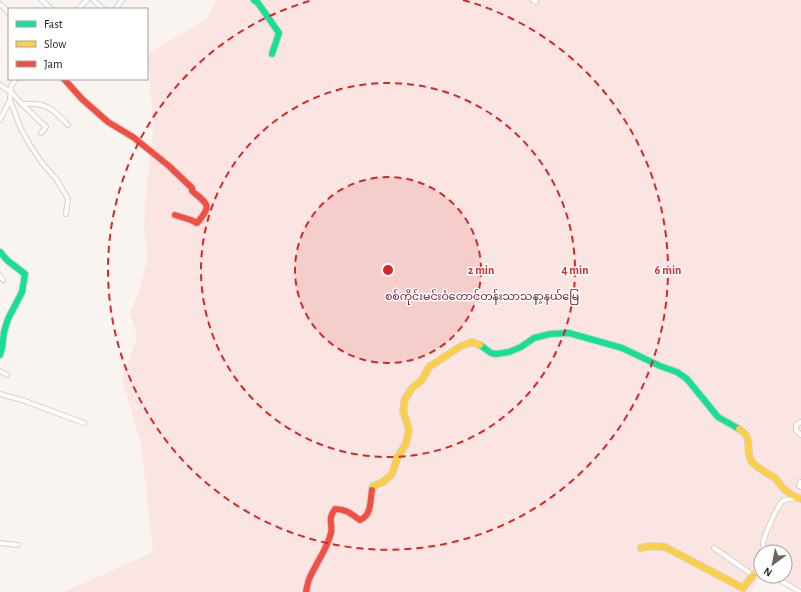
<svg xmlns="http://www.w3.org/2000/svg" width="801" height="592" viewBox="0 0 801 592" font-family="'Alegreya Sans','Noto Sans Myanmar',sans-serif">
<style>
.green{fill:#fae5e3;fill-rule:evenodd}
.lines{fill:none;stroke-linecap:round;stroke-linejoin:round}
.street-casing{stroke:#d6cfca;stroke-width:6}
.fast-casing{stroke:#d6cfca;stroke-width:8}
.slow-casing{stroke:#d6cfca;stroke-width:8}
.jam-casing{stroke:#d6cfca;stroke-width:8}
.street{stroke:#fefdfd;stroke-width:4}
.fast{stroke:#16e098;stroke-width:6}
.slow{stroke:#ffcf43;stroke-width:6}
.jam{stroke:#f24e42;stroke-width:6}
.ring{fill:none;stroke:#d62828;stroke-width:2;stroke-dasharray:7 5}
.labels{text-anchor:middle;stroke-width:3;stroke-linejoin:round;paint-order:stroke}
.park-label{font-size:11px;fill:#6d1122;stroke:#fff}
.centre{fill:#d62828;stroke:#fff;stroke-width:2}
.ring-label{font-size:12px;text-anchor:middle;font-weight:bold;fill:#d62828;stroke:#fff;stroke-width:3;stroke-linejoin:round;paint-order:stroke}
</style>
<rect width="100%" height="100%" fill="#f9f4f0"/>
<path class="green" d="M 217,0 L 801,0 L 801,586 L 758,579 L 751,592 L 64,592 L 153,552 L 141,444 L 122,379 L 137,337 L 130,313 L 139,291 L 148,257 L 144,228 L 145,201 L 153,129 L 148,54 L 206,19 ZM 761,552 L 785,552 L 785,576 L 761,576 Z"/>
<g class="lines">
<defs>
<g id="street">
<path d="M 42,0 L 51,9"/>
<path d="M 93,0 L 103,9"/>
<path d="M 533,0 L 536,2"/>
<path d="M 0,4 L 9,13"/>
<path d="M 78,9 L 87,0"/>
<path d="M 115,9 L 122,0"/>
<path d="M 0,85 L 11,92 L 22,104 L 46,127 L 41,133"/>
<path d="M 10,100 L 21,129 L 30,145 L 42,163 L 57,180 L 68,199 L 66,214"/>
<path d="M 22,104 C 46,102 52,108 68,125"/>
<path d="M 0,120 L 10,100 L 11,86 L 16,79"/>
<path d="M 0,276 L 3,280"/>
<path d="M 0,371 L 7,375"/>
<path d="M 0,394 L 22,400 L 84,423"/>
<path d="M 801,422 L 796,425 L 796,430 L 801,435"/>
<path d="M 801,482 L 800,482 L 799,486 L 801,487"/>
<path d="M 0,543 L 18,545"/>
<path d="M 714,548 L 753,575 L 756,572 L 761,570"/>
<path d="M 768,552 C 765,550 763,547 763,544 C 763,538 778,504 783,501 C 786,499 789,499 792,499 L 794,497"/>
<path d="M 773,576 L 800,592"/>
</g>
<g id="fast">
<path d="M 254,0 L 258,3 L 279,33 L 272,54"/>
<path d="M 0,252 L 8,261 L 25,274 L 22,292 L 8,319 L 4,332 L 2,348 L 0,355"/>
<path d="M 480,345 L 491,353 L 496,354 L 509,352 L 521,347 L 534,338 L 550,334 L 569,333 L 622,348 L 660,366 L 677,372 L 687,379 L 718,417 L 739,429"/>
</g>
<g id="slow">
<path d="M 739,429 C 755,438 744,451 752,462 C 758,469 768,473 775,478 C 778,481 780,485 783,488 C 788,493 794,497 801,499"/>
<path d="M 372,490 L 373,486 L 383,482 L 392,474 L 398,456 L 406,444 L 409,429 L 403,411 L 405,399 L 412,388 L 422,380 L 429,367 L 461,346 L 472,342 L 480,345"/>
<path d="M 641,548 L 650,546 L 665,547 L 743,588 L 753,575"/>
</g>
<g id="jam">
<path d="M 64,79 L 82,99 L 108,122 L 133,137 L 169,166 L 192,188 L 192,191 C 209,205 212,205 197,223 L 191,220 L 175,215"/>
<path d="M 306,592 C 307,587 308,581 310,577 C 317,562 327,549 331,533 C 333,523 327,520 335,509 C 346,509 351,514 360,520 C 372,515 370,501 372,490"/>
</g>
</defs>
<use href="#street" class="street-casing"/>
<use href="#fast" class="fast-casing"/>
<use href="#slow" class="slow-casing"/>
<use href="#jam" class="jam-casing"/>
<use href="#street" class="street"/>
<use href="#fast" class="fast"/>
<use href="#slow" class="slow"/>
<use href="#jam" class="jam"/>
</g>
<circle cx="388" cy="270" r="93" fill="#d62828" fill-opacity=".12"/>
<g class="ring">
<circle cx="388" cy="270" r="93"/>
<circle cx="388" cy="270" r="187"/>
<path d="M463 0A280 280 0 1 1 313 0"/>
</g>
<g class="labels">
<g class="park-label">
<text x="482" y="300">စစ်ကိုင်းမင်းဝံတောင်တန်းသာသနာ့နယ်မြေ</text>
</g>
</g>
<circle cx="388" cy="270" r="6" class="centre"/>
<g class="ring-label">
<text x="481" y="274">2 min</text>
<text x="575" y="274">4 min</text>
<text x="668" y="274">6 min</text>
</g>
<rect x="8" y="8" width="140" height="72" fill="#ffffff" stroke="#a6a3a0"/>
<rect x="16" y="21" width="20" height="6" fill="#16e098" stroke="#a6a3a0"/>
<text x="44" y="28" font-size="12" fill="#201811">Fast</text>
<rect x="16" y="41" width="20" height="6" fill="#ffcf43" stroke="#a6a3a0"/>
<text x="44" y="48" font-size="12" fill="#201811">Slow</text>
<rect x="16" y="61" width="20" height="6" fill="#f24e42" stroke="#a6a3a0"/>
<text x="44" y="68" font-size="12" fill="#201811">Jam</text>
<g transform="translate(773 564) rotate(212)"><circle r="19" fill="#ffffff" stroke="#a6a3a0"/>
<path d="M0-3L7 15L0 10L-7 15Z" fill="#6c655f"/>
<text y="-6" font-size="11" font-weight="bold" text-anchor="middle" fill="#201811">N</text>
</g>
</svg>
